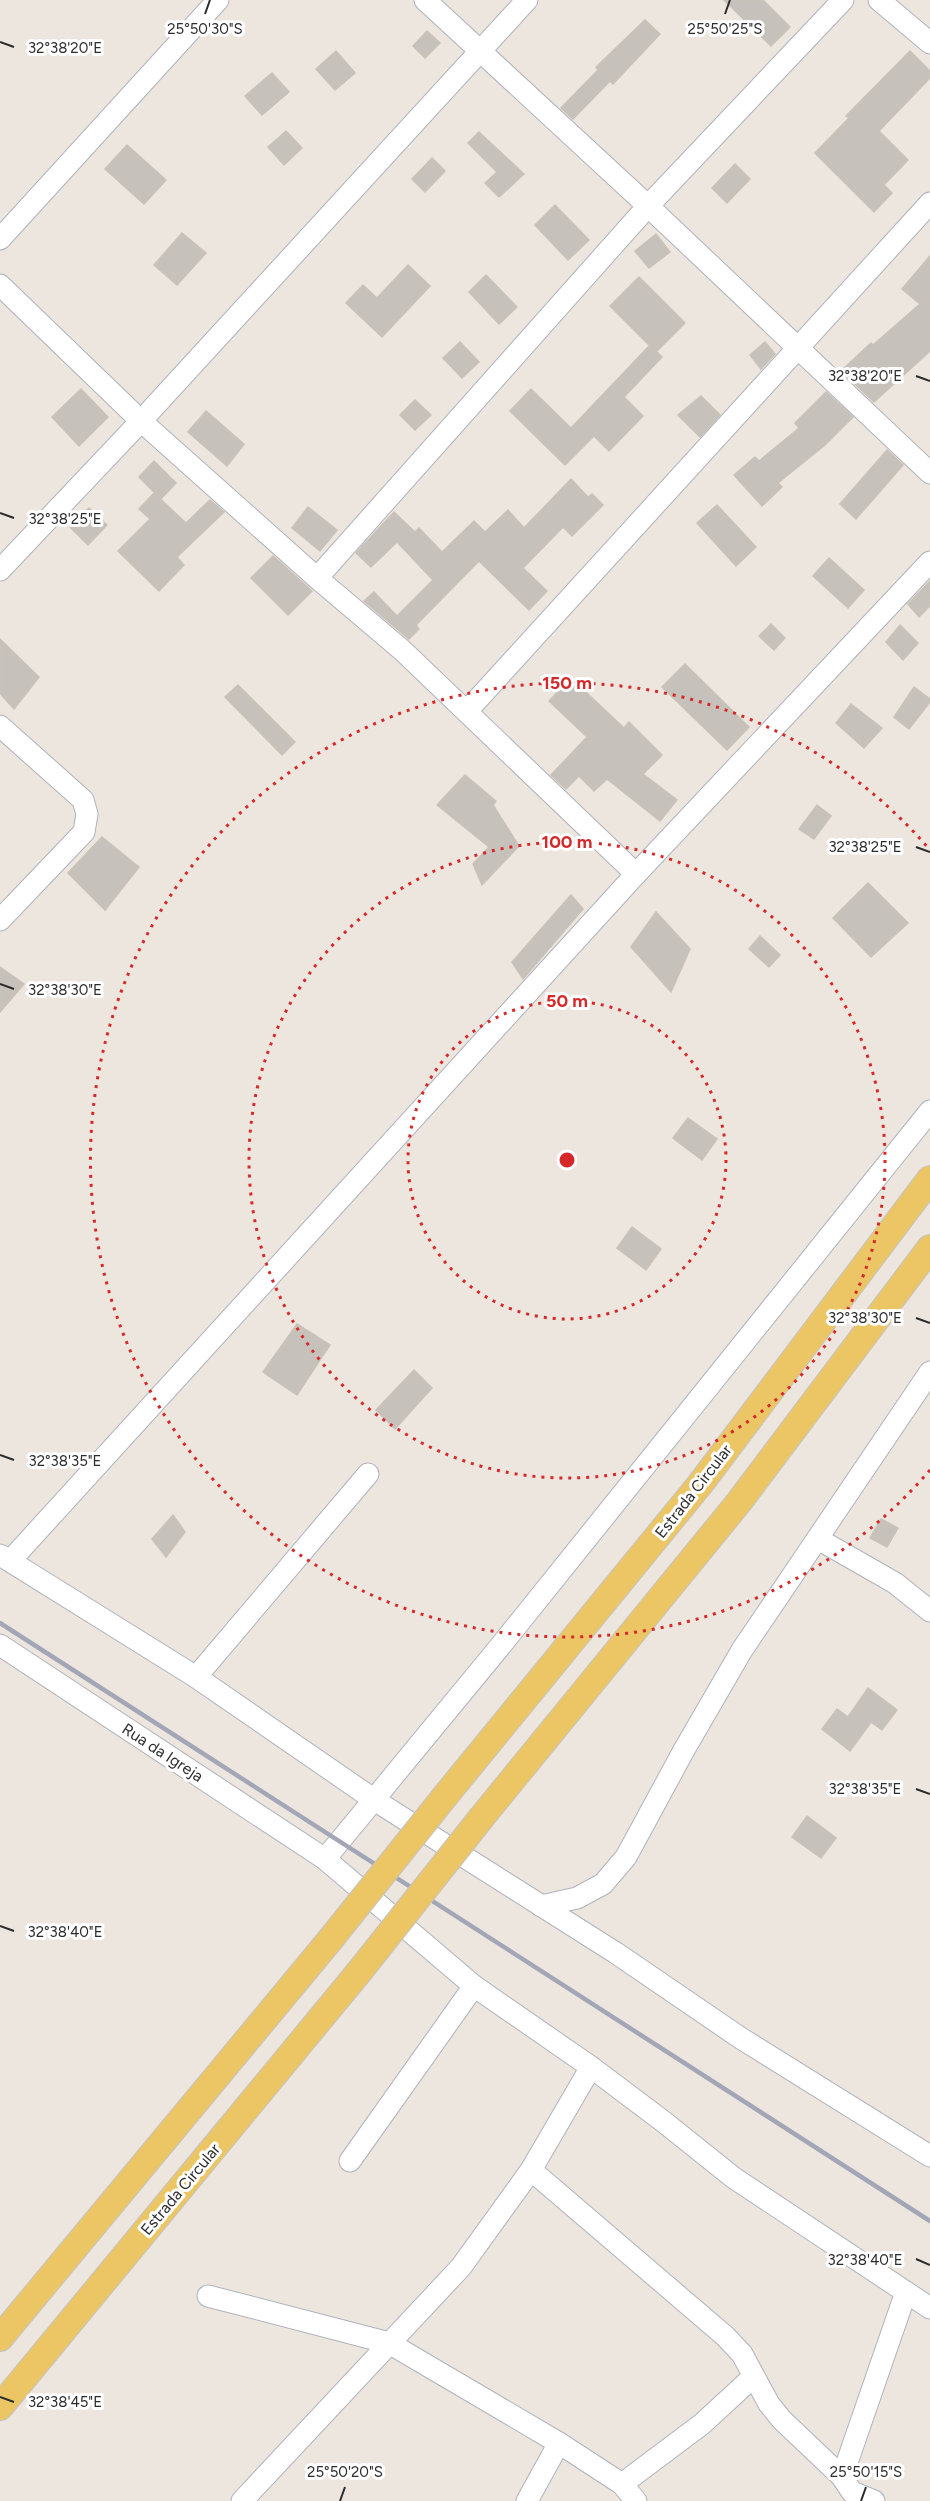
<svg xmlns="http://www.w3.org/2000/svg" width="930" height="2501" viewBox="0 0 930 2501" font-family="Figtree,sans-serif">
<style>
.building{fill:#c6c1ba;stroke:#c9c2b9;stroke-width:1.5}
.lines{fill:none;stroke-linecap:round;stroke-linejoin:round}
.minor-casing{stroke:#afb2bc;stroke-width:23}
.major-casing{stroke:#c4c4c4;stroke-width:28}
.minor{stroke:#fff;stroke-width:21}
.major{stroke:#ecc665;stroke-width:26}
.rail{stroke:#a2a6b6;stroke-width:4.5}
.major-bridge-casing{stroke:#c4c4c4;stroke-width:28;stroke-linecap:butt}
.major-bridge{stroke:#ecc665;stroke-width:26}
.ticks{fill:none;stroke:#2c2c2c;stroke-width:2}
.ring{fill:none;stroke:#d62828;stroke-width:3;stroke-dasharray:3 6}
.labels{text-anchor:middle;stroke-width:6;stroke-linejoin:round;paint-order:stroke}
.street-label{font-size:16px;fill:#2c2c2c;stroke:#fff}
.ticks-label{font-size:15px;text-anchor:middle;fill:#2c2c2c;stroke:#fff;stroke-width:6;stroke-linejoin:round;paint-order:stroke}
.centre{fill:#d62828;stroke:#fff;stroke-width:3}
.ring-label{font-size:18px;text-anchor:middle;font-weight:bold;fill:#d62828;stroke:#fff;stroke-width:6;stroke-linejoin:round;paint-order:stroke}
</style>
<rect width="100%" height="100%" fill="#ede6df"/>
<g class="building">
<path d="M 724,0 L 763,0 L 790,27 L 771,46 Z"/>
<path d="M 645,20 L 660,34 L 613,84 L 610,81 L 573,119 L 561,108 L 598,70 L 596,67 Z"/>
<path d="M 427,31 L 440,43 L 425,58 L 413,46 Z"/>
<path d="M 336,51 L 355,73 L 335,90 L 316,69 Z"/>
<path d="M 910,51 L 930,71 L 930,78 L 879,131 L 908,160 L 884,185 L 892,193 L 874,212 L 815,153 L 849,118 L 846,116 Z"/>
<path d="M 272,73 L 289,92 L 262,115 L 245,96 Z"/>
<path d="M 286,131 L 302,148 L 284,165 L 268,147 Z"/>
<path d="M 479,132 L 524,174 L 499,197 L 485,183 L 497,172 L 468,143 Z"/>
<path d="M 127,145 L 166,180 L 144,204 L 105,169 Z"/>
<path d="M 432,158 L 445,171 L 425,192 L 412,179 Z"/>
<path d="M 735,164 L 750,179 L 727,203 L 712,188 Z"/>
<path d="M 555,205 L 589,240 L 568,260 L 535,225 Z"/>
<path d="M 182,233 L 206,253 L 177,285 L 154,265 Z"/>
<path d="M 656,234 L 670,252 L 649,268 L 635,251 Z"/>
<path d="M 930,256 L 930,351 L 874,402 L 841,371 L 871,343 L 873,345 L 920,304 L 902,289 Z"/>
<path d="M 408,265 L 430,286 L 382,337 L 346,303 L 363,285 L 377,298 Z"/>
<path d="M 486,275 L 517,307 L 499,324 L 469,292 Z"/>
<path d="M 639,277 L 685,323 L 656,352 L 610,306 Z"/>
<path d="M 460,342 L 479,362 L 462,378 L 443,358 Z"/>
<path d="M 765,342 L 775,354 L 761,369 L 750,355 Z"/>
<path d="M 650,345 L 662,357 L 624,397 L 643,416 L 609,451 L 594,436 L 565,465 L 510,411 L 531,389 L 571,428 Z"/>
<path d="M 81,389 L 108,417 L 79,446 L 52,417 Z"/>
<path d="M 826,392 L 853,417 L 825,445 L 778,483 L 782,487 L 762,506 L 734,475 L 755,457 L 759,461 L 799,428 L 795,423 Z"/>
<path d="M 701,396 L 720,415 L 700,437 L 678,415 Z"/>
<path d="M 415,400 L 431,415 L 415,430 L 400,415 Z"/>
<path d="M 206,411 L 244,444 L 227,466 L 188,432 Z"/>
<path d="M 887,450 L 903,465 L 856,519 L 840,504 Z"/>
<path d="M 154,461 L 176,483 L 161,499 L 139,477 Z"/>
<path d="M 571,479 L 588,497 L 592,494 L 603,505 L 572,536 L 563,527 L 523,568 L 547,591 L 529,610 L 479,561 L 416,625 L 419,629 L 409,639 L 364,601 L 374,592 L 397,616 L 433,580 L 397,542 L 371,567 L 356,553 L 394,512 L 415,532 L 419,528 L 442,552 L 474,521 L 485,532 L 508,510 L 524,528 Z"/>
<path d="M 154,493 L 186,523 L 210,500 L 224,512 L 177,557 L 184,565 L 159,591 L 118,551 L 150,519 L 139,509 Z"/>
<path d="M 717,505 L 756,547 L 736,566 L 697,523 Z"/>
<path d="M 308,507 L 337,530 L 320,551 L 292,528 Z"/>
<path d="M 89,508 L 107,525 L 88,545 L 70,527 Z"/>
<path d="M 273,556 L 312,591 L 288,615 L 251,578 Z"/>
<path d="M 829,558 L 864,590 L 848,608 L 813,576 Z"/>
<path d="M 930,581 L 930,606 L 919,617 L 908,604 Z"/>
<path d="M 771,624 L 785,638 L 774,650 L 759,636 Z"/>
<path d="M 900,625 L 918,643 L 903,660 L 886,642 Z"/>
<path d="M 0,639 L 39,677 L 14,709 L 0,693 Z"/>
<path d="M 685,664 L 749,727 L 727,750 L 662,687 Z"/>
<path d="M 571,678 L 624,728 L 629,722 L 662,755 L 643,774 L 677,800 L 660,821 L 607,779 L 594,791 L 579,776 L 566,789 L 551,775 L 587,737 L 549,701 Z"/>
<path d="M 238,685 L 295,742 L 282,755 L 225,697 Z"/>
<path d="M 914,687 L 930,699 L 930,702 L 909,729 L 894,717 Z"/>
<path d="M 851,704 L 882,728 L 864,748 L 836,723 Z"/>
<path d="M 465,775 L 496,801 L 493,805 L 519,846 L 482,885 L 473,864 L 489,847 L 437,805 Z"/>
<path d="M 817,805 L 831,816 L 814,839 L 799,829 Z"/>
<path d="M 102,837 L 139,867 L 105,910 L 68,873 Z"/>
<path d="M 868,883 L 908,923 L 871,957 L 833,918 Z"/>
<path d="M 571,895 L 583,909 L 523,979 L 512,962 Z"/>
<path d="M 656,912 L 690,949 L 671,992 L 631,947 Z"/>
<path d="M 760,936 L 780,955 L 769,967 L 749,949 Z"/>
<path d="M 0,967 L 24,984 L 0,1012 Z"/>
<path d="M 688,1118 L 717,1139 L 702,1160 L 673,1138 Z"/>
<path d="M 632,1227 L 661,1249 L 646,1270 L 617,1248 Z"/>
<path d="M 297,1324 L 330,1345 L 297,1395 L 263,1372 Z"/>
<path d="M 414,1370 L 432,1388 L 395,1429 L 376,1410 Z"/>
<path d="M 173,1515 L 185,1532 L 166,1557 L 152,1539 Z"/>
<path d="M 881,1519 L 898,1528 L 887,1547 L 870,1538 Z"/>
<path d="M 868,1688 L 897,1710 L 882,1730 L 871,1722 L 850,1751 L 822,1729 L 837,1709 L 848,1717 Z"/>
<path d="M 807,1816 L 836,1838 L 821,1858 L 792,1837 Z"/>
</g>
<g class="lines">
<defs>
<g id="minor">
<path d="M 425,0 L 648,206 L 930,473"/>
<path d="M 879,0 L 930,43"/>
<path d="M 0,239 L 218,0"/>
<path d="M 0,285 L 141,421 L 317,578 L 402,650 L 636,874"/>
<path d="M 0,570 L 141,421 L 527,0"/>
<path d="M 317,578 L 648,206 L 843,0"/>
<path d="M 467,711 L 930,203"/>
<path d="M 0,726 L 83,800 L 87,814 L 84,832 L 0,920"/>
<path d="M 818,1539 L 895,1583 L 930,1611"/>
<path d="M 0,1555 L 196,1677 L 376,1801 L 616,1953 L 739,2037 L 930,2156"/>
<path d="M 10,1561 L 636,874 L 930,562"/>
<path d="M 0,1645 L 325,1859 L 474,1986 L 591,2067 L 664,2122 L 734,2178 L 930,2308"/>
<path d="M 196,1677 L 368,1474"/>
<path d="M 325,1859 L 502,1644 L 930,1111"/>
<path d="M 541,1906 L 577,1898 L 603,1884 L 626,1857 L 684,1750 L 742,1650 L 930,1372"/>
<path d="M 350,2161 L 474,1986"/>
<path d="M 531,2170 L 725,2336 L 742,2354 L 769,2404 L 782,2420 L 842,2477 L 852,2492 L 874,2501"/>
<path d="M 208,2296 L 389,2343 L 559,2443 L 622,2484 L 636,2501"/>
<path d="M 842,2477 L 906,2292"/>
<path d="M 622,2484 L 702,2424 L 753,2377"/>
<path d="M 242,2501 L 461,2267 L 531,2170 L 591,2067"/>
<path d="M 527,2501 L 559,2443"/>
</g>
<g id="major">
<path d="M 446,1795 L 701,1483 L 930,1179"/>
<path d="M 482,1817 L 739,1502 L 930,1248"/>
<path d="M 0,2338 L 330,1940"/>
<path d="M 0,2407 L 359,1972"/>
</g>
</defs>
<use href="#minor" class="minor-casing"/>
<use href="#major" class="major-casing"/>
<use href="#minor" class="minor"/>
<use href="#major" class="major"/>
<path class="rail" d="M 0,1623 L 930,2221"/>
<defs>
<g id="major-bridge">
<path d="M 330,1940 L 446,1795"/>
<path d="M 359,1972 L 482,1817"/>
</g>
</defs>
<use href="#major-bridge" class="major-bridge-casing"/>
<use href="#major-bridge" class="major-bridge"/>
</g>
<path class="ticks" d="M 205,14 L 210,0M 725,14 L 730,0M 0,42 L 14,47M 916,376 L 930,381M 0,513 L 14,518M 916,847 L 930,852M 0,984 L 14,989M 916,1318 L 930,1323M 0,1455 L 14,1460M 916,1789 L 930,1794M 0,1926 L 14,1931M 916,2259 L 930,2265M 0,2397 L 14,2402M 340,2501 L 345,2487M 861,2501 L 866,2487"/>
<g class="ring">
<circle cx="567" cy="1160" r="159"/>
<circle cx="567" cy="1160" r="318"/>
<path d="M930 1470A477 477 0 1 1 930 850"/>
</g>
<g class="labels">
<g class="street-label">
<text transform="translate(693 1491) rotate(-52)" y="6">Estrada Circular</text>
<text transform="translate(163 1752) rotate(33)" y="6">Rua da Igreja</text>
<text transform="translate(180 2189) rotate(-50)" y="6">Estrada Circular</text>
</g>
</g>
<g class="ticks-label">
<text x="205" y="34">25°50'30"S</text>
<text x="725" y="34">25°50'25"S</text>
<text x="65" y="53">32°38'20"E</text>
<text x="865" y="381">32°38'20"E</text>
<text x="65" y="524">32°38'25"E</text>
<text x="865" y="852">32°38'25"E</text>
<text x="65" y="995">32°38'30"E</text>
<text x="865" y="1323">32°38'30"E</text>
<text x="65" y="1466">32°38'35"E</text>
<text x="865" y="1794">32°38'35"E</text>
<text x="65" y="1937">32°38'40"E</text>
<text x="865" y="2265">32°38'40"E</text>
<text x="65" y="2407">32°38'45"E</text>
<text x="345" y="2477">25°50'20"S</text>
<text x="866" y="2477">25°50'15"S</text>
</g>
<circle cx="567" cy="1160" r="9" class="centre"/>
<g class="ring-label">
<text x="567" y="689">150 m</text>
<text x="567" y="848">100 m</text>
<text x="567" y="1007">50 m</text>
</g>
</svg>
